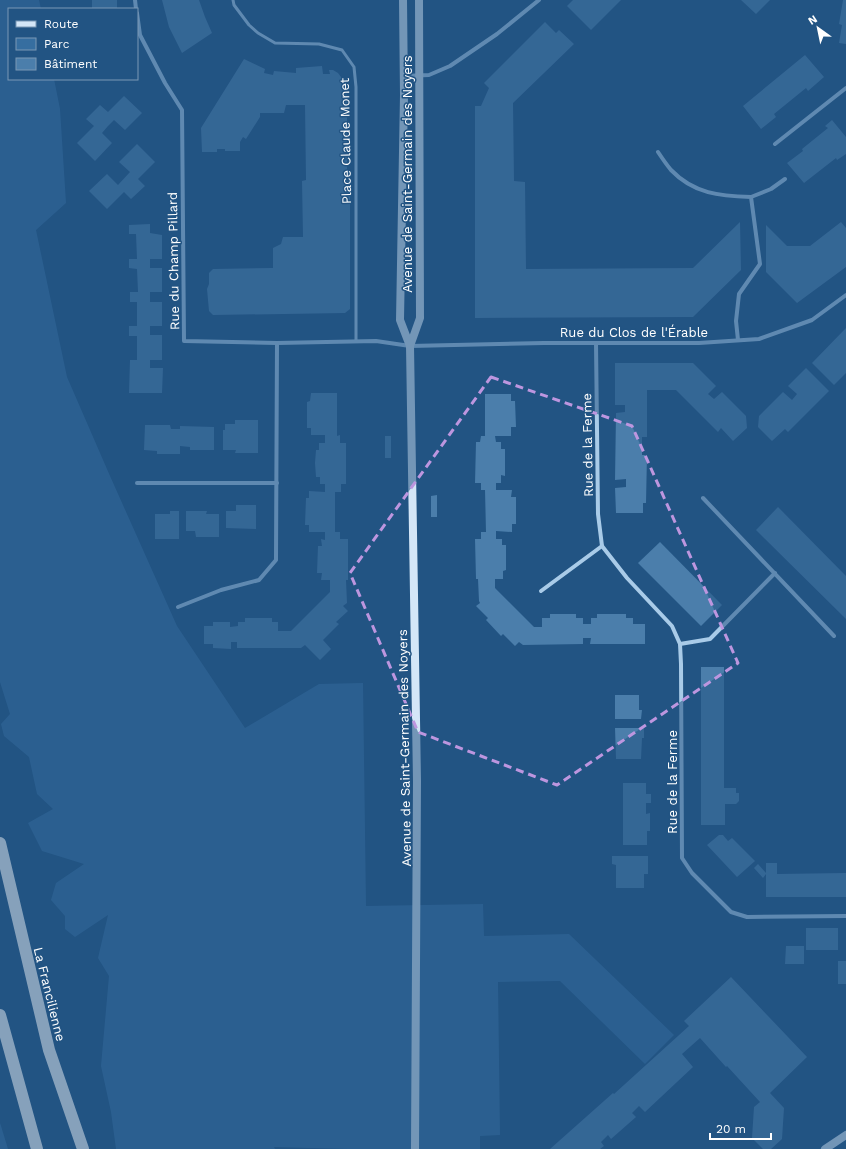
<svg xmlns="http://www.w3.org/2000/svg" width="846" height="1149" viewBox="0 0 846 1149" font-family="'Work Sans',sans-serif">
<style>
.green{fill:#366ea0}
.building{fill:#4b7eab}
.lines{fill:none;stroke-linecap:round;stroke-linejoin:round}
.lane{stroke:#a9cbe8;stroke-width:3}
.street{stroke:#a9cbe8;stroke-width:4}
.secondary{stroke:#d4e6f7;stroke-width:8}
.highway{stroke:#fff;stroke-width:12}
.marked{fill:none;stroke:#bd96df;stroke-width:3;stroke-dasharray:8 5;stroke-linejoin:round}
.labels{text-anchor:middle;stroke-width:3;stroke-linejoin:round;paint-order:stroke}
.street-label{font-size:13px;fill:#fff;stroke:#225483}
</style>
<rect width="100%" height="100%" fill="#225483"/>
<g class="green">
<path d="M 0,0 L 39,0 L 41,9 L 9,9 L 9,79 L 54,79 L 60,109 L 66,203 L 36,230 L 67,377 L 110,476 L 177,626 L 245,728 L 319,684 L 363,683 L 366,906 L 483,904 L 484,936 L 569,934 L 674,1035 L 645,1064 L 560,981 L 498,982 L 500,1135 L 480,1136 L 480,1149 L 348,1149 L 274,1147 L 275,1149 L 116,1149 L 111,1112 L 101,1066 L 109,976 L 98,958 L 108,915 L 75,937 L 65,929 L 65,916 L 51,900 L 56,883 L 84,864 L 42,851 L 28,823 L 53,809 L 37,794 L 29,757 L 4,736 L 1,724 L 10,714 L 0,682 Z"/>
<path d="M 0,1123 L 1,1126 L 8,1149 L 0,1149 Z"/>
</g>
<g class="building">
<rect x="92" y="0" width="25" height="9"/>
<path d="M 162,0 L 199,0 L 205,17 L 212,33 L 182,53 L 169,27 Z"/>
<path d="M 573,0 L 621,0 L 591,30 L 567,6 Z"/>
<path d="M 741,0 L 770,0 L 756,14 Z"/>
<path d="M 843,0 L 846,0 L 846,44 L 839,43 L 842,25 L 839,24 Z"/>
<path d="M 545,22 L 556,33 L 559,30 L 574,44 L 513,103 L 514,181 L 525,182 L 526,269 L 693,268 L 740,222 L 741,270 L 693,317 L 475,318 L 475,106 L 481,106 L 489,88 L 484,83 Z"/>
<path d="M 805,55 L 824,77 L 808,91 L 806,88 L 774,114 L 776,117 L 761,129 L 743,106 Z"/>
<path d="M 244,59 L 265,69 L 264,73 L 273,75 L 274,71 L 296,73 L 296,68 L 322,66 L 323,74 L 330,74 L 329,70 L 333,70 L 338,73 L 344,81 L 347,94 L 347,181 L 350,181 L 350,309 L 345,313 L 213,315 L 209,311 L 207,289 L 209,284 L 209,273 L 213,269 L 273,268 L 273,248 L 281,244 L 283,237 L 303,237 L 302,181 L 306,180 L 305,105 L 286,105 L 284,113 L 260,113 L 260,117 L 246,139 L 243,137 L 240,142 L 240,151 L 225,151 L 225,149 L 217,149 L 217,152 L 202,152 L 201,128 Z"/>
<path d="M 124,96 L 142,113 L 125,130 L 114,120 L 108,126 L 102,133 L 112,143 L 95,161 L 77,143 L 94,126 L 86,119 L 100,105 L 108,112 Z"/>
<path d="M 832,120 L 846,137 L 846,154 L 837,160 L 836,158 L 804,183 L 787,163 L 803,151 L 802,149 L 828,128 L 825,126 Z"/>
<path d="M 137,144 L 155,162 L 138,179 L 145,186 L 131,199 L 124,192 L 107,209 L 89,191 L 107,174 L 118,185 L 130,172 L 119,162 Z"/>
<path d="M 841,222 L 846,228 L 846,267 L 797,303 L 766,272 L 766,225 L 787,246 L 810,246 Z"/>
<path d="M 150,224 L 150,233 L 162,235 L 162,259 L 150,259 L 150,268 L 162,268 L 162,292 L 150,292 L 150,302 L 162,302 L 162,326 L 150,326 L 150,335 L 162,335 L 162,360 L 150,360 L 150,368 L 163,368 L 162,393 L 129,393 L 130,360 L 137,360 L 137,336 L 129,336 L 129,326 L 137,326 L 137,302 L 130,302 L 130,292 L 138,292 L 137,269 L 129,268 L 129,259 L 137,259 L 136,234 L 129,234 L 129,225 Z"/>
<path d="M 846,328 L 846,373 L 834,385 L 812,363 Z"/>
<path d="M 615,363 L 693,363 L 716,386 L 708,394 L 714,399 L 722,392 L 746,416 L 747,428 L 733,441 L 721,428 L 718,432 L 676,390 L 647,390 L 647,437 L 642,437 L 642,455 L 647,455 L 646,503 L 643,503 L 643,513 L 616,513 L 615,488 L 626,487 L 626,479 L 615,480 L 616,413 L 625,412 L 625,405 L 615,405 Z"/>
<path d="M 806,368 L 829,391 L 788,432 L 785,429 L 772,441 L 758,427 L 759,416 L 783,392 L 792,400 L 797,394 L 788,386 Z"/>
<path d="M 311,393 L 337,393 L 337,436 L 340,435 L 340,443 L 346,443 L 346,484 L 341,484 L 341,492 L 335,492 L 335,532 L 340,532 L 340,539 L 348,539 L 348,580 L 346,580 L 347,603 L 343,606 L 348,611 L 336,622 L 339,624 L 323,640 L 331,649 L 320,660 L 305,645 L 301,648 L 237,648 L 237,642 L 231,642 L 231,649 L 213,648 L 213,644 L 204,644 L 204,626 L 213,626 L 213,622 L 230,622 L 230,627 L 238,626 L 238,622 L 245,622 L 245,618 L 272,618 L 272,622 L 278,622 L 278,631 L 291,631 L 330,592 L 330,580 L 321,580 L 322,573 L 317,573 L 318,546 L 322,546 L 321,539 L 325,540 L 325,532 L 309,532 L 309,525 L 305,525 L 306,498 L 309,498 L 309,491 L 325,492 L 325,484 L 320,484 L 320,477 L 316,477 L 315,463 L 316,450 L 319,450 L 319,443 L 325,443 L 325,435 L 311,435 L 311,428 L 307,428 L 307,402 L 310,401 Z"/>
<path d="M 485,394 L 511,394 L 511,401 L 515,401 L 516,427 L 511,427 L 511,436 L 495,436 L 496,442 L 501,442 L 501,449 L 505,449 L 505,476 L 501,475 L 501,483 L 496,483 L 496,490 L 512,490 L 511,497 L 516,497 L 516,524 L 512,524 L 512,532 L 496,531 L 496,539 L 502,539 L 502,545 L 506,545 L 506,570 L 503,571 L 503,579 L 495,579 L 495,588 L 534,627 L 542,627 L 542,618 L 550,618 L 550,614 L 576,614 L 576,618 L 583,618 L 583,624 L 591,624 L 591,618 L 597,618 L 597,614 L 626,614 L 626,618 L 633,618 L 633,624 L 645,624 L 645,644 L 590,644 L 591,638 L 583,638 L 583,644 L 523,645 L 519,642 L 515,646 L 503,634 L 501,636 L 486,620 L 488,618 L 476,606 L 480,603 L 479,601 L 478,579 L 476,579 L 475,539 L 481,539 L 481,532 L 486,532 L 485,490 L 481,490 L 481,483 L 475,483 L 476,442 L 480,442 L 481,436 L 485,436 Z"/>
<path d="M 235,420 L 258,420 L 258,453 L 235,453 L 236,450 L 223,450 L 223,430 L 225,430 L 225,424 L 235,424 Z"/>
<path d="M 145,425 L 170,425 L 171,429 L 180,429 L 180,426 L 214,427 L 214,450 L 190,450 L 190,447 L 180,446 L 180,454 L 157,454 L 157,451 L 144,450 Z"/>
<rect x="385" y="436" width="6" height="22"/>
<path d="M 437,495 L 437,517 L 431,517 L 431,496 Z"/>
<path d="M 236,505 L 256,505 L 256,529 L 226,528 L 226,511 L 236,511 Z"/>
<path d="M 778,507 L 846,576 L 846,619 L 756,530 Z"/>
<path d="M 170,511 L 179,511 L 179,539 L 155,539 L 155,514 L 170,514 Z"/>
<path d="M 186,511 L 207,511 L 206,514 L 219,514 L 219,537 L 196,537 L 195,531 L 186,531 Z"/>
<path d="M 660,542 L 722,605 L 701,626 L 638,563 Z"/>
<path d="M 701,667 L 724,667 L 724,788 L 736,788 L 736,793 L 739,793 L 739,801 L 736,804 L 725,804 L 725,825 L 701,825 Z"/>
<path d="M 615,695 L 639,695 L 639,710 L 642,710 L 641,719 L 615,719 Z"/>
<path d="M 615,728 L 644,728 L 644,738 L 642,738 L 641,759 L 616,759 Z"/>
<path d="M 623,783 L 646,783 L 646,794 L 651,794 L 651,803 L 646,803 L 646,814 L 650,813 L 650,831 L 647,831 L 647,845 L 623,845 Z"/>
<path d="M 719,835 L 723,835 L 728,841 L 732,838 L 755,861 L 737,877 L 707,845 Z"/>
<path d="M 612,856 L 648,856 L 648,874 L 644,874 L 644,888 L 616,888 L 616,865 L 612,864 Z"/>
<path d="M 766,863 L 777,863 L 777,874 L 846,873 L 846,897 L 766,897 L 766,874 L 763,878 L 754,868 L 758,864 L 766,873 Z"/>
<rect x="806" y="928" width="32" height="22"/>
<path d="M 786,946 L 804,946 L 804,964 L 785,964 Z"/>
<rect x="838" y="961" width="8" height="23"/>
<path d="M 731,977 L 807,1057 L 770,1093 L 784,1108 L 782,1139 L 771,1149 L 763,1149 L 752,1138 L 754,1107 L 760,1102 L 727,1066 L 726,1067 L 700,1038 L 682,1054 L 693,1067 L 645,1112 L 639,1106 L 632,1113 L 636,1117 L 611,1139 L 608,1135 L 601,1142 L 604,1146 L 600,1149 L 550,1149 L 613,1093 L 614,1094 L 689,1026 L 684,1021 Z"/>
</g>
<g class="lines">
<path class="lane" d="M 233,0 L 234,5 L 249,25 L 258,33 L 275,43 L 319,44 L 342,50 L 354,67 L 356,87 L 356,341"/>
<g class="street">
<path d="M 135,0 L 136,9"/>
<path d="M 137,13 L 140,35 L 165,83 L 182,110 L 184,341 L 277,343 L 376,341 L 410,346 L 544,343 L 699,343 L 759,339 L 812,320 L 846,295"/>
<path d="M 404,76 L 429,75 L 450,66 L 497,34 L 539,0"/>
<path d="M 775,144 L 846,88"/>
<path d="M 658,152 C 662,158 666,164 671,170 C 694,194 720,196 751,197 L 760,264 L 739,294 L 736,321 L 738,340"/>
<path d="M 751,197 L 771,189 L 785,179"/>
<path d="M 596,343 L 598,514 L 602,546 L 627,578 L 672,626 L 680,644 L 681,664 L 682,858 L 692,873 L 731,912 L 747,917 L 846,916"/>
<path d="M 137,483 L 277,483"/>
<path d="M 703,498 L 834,636"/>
<path d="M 541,591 L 602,546"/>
<path d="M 178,607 L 221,590 L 259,580 L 276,560 L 277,343"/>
<path d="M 680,644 L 710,639 L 775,573"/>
</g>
<g class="secondary">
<path d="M 403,0 L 404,95 L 400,320 L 410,346 L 417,781 L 415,1149"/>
<path d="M 410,346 L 420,318 L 419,0"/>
<path d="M 825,1149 L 846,1135"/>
</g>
<g class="highway">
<path d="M 0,843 L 49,1050 L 83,1149"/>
<path d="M 0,1015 L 37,1149"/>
</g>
</g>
<path d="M0 0H846V1149H0ZM 491,377 L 632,426 L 738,663 L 557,785 L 418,732 L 350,573 Z" fill="#225483" fill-opacity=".55" fill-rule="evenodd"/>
<path class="marked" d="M 491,377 L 632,426 L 738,663 L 557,785 L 418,732 L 350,573 Z"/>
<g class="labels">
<g class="street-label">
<text transform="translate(345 141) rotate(-91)" y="5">Place Claude Monet</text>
<text transform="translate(407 174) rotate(-90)" y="5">Avenue de Saint-Germain des Noyers</text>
<text transform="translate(173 261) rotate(-91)" y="5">Rue du Champ Pillard</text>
<text x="634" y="337">Rue du Clos de l'Érable</text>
<text transform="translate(587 445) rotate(-91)" y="5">Rue de la Ferme</text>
<text transform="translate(404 748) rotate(-91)" y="5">Avenue de Saint-Germain des Noyers</text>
<text transform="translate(672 782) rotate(-90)" y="5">Rue de la Ferme</text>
<text transform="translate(50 994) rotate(76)" y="5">La Francilienne</text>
</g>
</g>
<rect x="8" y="8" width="130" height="72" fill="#225483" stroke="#7a98b5"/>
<rect x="16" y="21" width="20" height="6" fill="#d4e6f7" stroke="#7a98b5"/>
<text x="44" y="28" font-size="12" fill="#ffffff">Route</text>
<rect x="16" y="38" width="20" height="12" fill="#366ea0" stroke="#7a98b5"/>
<text x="44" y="48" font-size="12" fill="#ffffff">Parc</text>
<rect x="16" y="58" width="20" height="12" fill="#4b7eab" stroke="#7a98b5"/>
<text x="44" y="68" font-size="12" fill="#ffffff">Bâtiment</text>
<g transform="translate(818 28) rotate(327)" stroke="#225483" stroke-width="3" paint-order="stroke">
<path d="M0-3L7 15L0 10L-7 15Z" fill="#ffffff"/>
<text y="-6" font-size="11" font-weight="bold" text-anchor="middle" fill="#ffffff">N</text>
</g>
<path d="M710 1133v6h61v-6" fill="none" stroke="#ffffff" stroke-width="2"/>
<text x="716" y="1133" font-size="12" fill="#ffffff" stroke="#225483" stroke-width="3" paint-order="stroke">20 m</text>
</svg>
